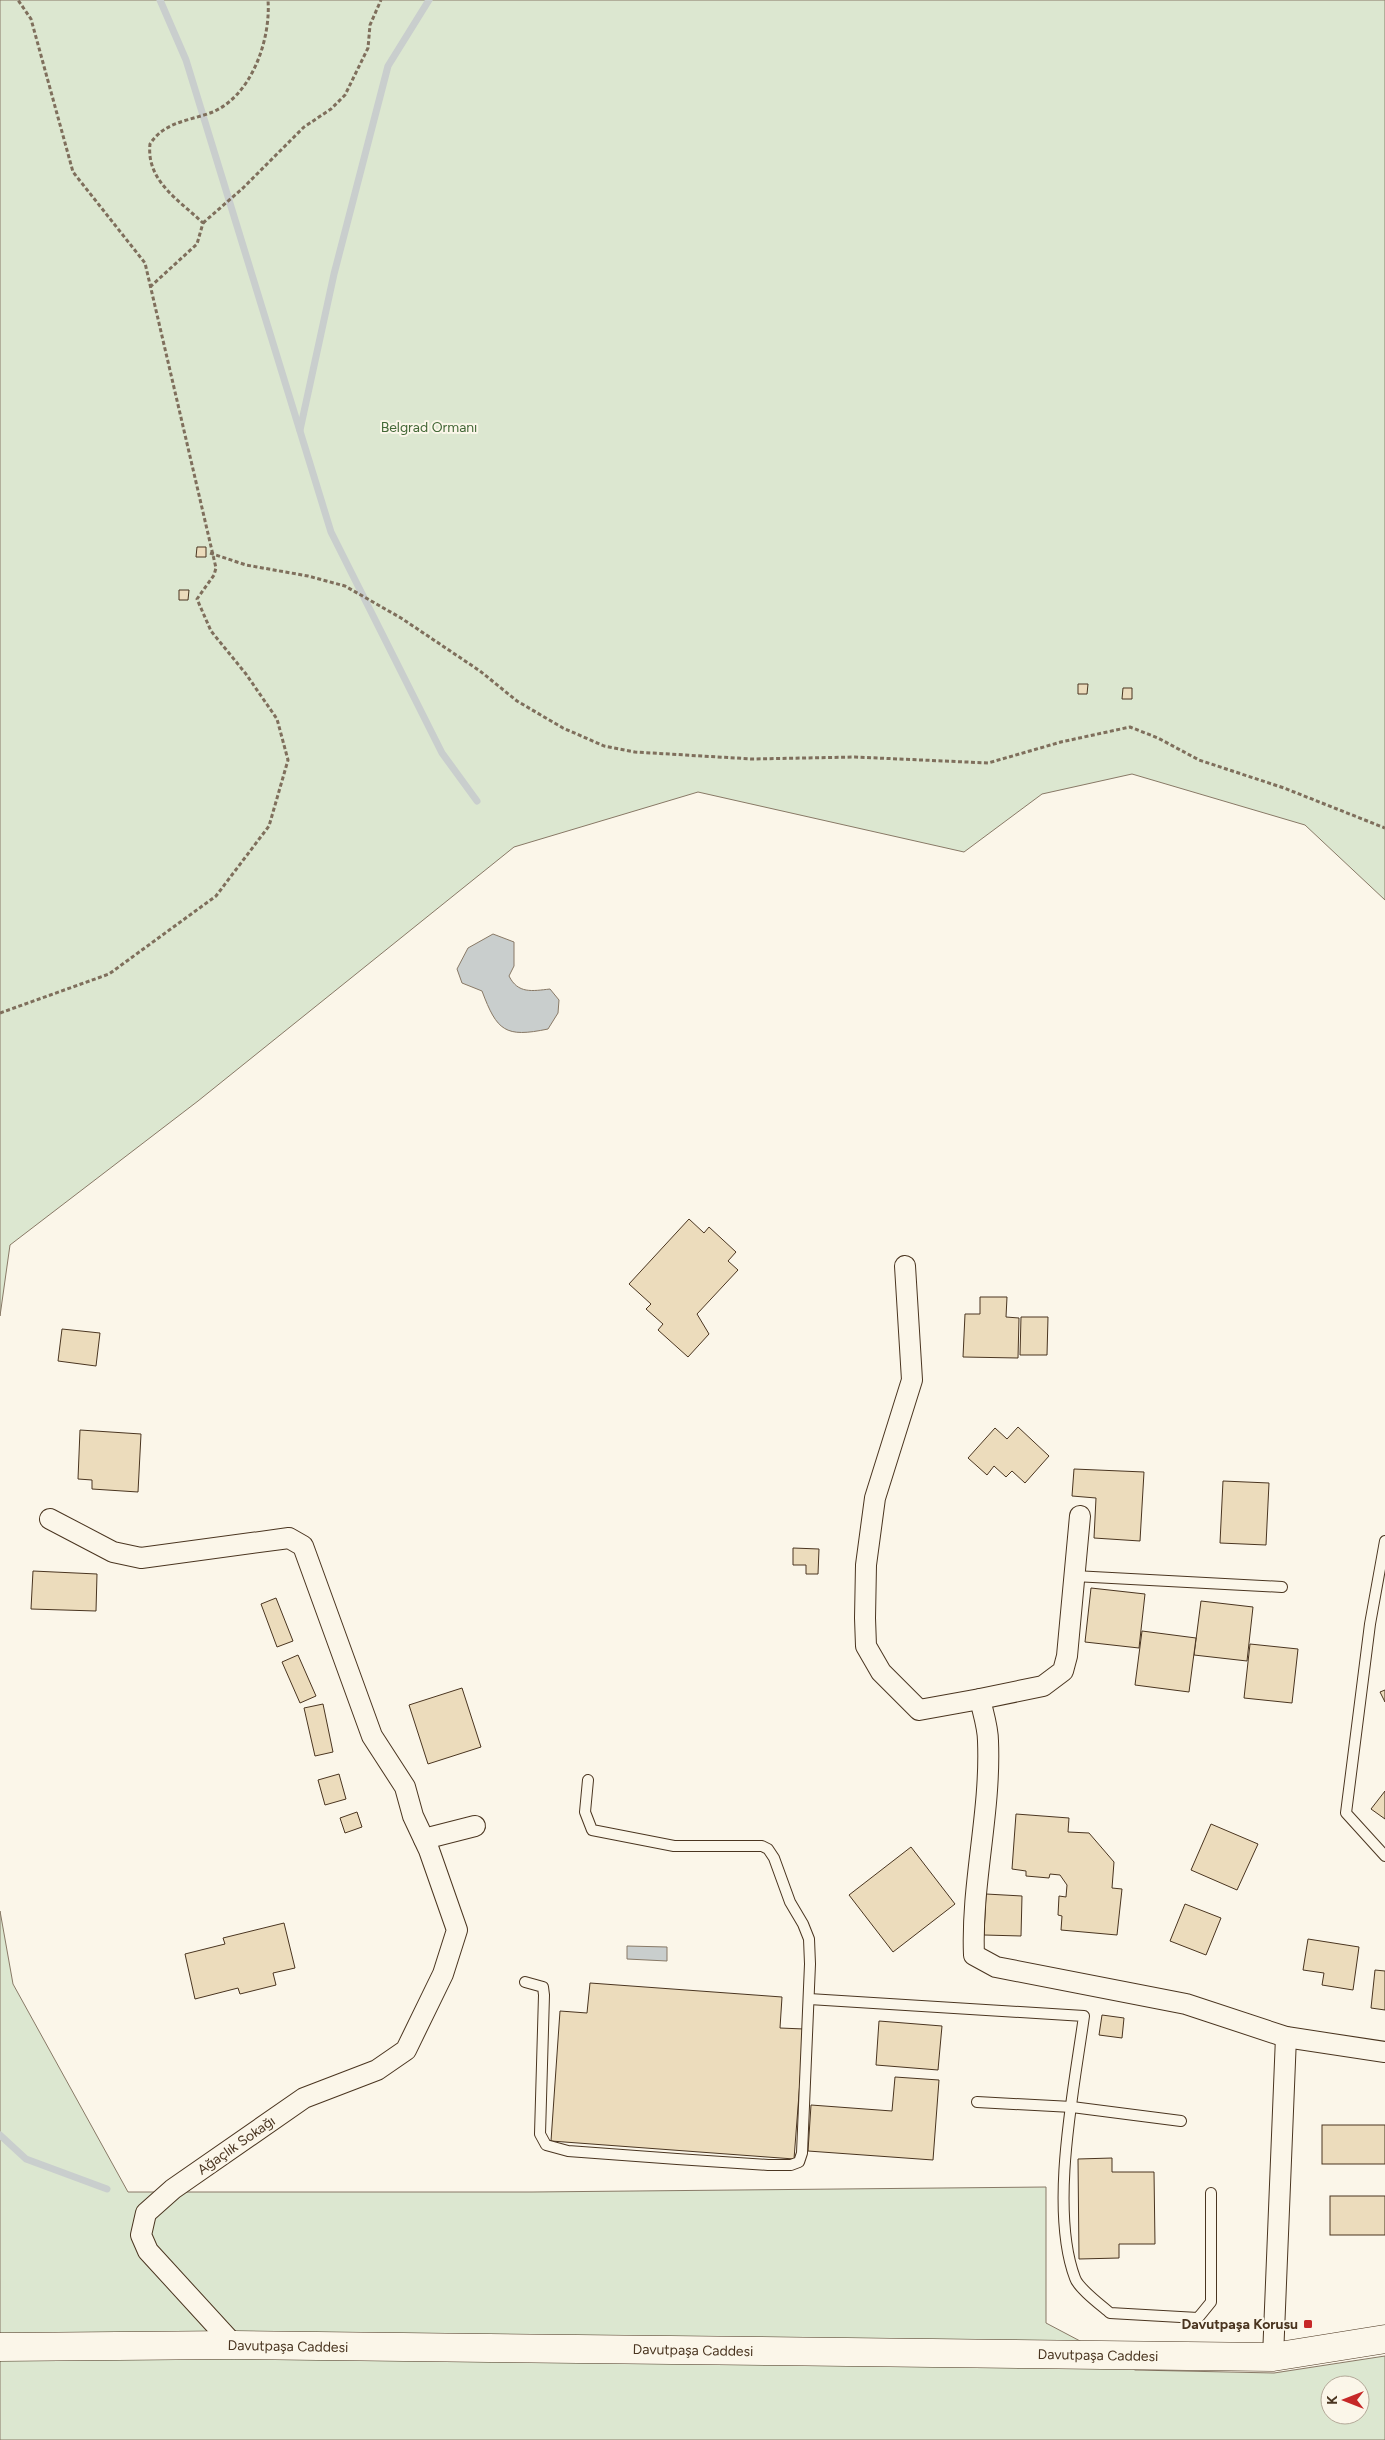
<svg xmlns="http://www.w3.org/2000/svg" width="1385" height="2440" viewBox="0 0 1385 2440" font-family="Figtree,sans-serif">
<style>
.green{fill:#dce7d0;stroke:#887966;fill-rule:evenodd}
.water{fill:#c9cecd;stroke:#887966}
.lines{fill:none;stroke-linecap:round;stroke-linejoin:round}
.stream{stroke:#c9cecd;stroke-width:7}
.building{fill:#ecdcbc;stroke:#4a3520}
.lane-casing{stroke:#4a3520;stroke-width:12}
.street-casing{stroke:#4a3520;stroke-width:22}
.secondary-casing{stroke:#4a3520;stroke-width:29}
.path{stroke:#7f6f5c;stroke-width:3;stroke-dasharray:4 2.5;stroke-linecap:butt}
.lane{stroke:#fbf6e9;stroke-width:10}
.street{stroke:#fbf6e9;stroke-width:20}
.secondary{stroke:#fbf6e9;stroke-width:28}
.poi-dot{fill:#c62828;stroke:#fbf6e9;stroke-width:2}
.labels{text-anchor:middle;stroke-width:4;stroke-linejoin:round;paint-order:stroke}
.park-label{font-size:14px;fill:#436837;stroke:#fbf6e9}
.street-label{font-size:14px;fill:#4a3520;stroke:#fbf6e9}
.poi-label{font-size:14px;font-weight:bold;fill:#4a3520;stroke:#fbf6e9;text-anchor:end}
</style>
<rect width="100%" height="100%" fill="#fbf6e9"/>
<g class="green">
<path d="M 0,0 L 1385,0 L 1385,900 L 1305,825 L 1132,774 L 1042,794 L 964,852 L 698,792 L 514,847 L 198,1101 L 10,1245 L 0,1316 Z"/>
<path d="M 0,1911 L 13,1984 L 128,2192 L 532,2192 L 1046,2187 L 1046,2323 L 1135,2370 L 1274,2373 L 1385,2356 L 1385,2440 L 0,2440 ZM 1330,2385 L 1360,2385 L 1360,2415 L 1330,2415 Z"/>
</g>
<g class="water">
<path d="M 493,934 L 514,942 L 514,966 L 509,976 C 518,994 532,991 550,989 L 559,1000 L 558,1013 L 548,1029 C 505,1038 497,1031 482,991 L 462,983 L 457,969 L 468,948 Z"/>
<path d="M 627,1946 L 667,1947 L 667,1961 L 627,1959 Z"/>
</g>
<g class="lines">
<g class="stream">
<path d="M 160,0 L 186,60 L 331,532 L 442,753 L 477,801"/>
<path d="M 300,430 L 334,274 L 388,66 L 429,0"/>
<path d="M 0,2135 L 26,2159 L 107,2189"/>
</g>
</g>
<g class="building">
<path d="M 197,547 L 206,547 L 206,557 L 196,557 Z"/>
<path d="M 179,590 L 189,590 L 188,600 L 179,600 Z"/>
<path d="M 1078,684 L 1088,684 L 1087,694 L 1078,694 Z"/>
<path d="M 1123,688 L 1132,688 L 1132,699 L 1122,699 Z"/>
<path d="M 689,1219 L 704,1233 L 709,1227 L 736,1252 L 728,1261 L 738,1270 L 697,1314 L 709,1334 L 688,1357 L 658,1330 L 663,1324 L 646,1309 L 651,1304 L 629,1284 Z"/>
<path d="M 980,1297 L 1007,1297 L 1006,1317 L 1019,1318 L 1018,1358 L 963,1357 L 965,1314 L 980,1314 Z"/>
<path d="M 1021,1317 L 1048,1317 L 1047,1355 L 1020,1355 Z"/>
<path d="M 62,1329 L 100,1333 L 96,1366 L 58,1361 Z"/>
<path d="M 1018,1427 L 1049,1456 L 1025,1483 L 1012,1471 L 1006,1477 L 994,1466 L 987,1475 L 968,1458 L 995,1428 L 1007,1439 Z"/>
<path d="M 80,1430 L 141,1434 L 138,1492 L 92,1489 L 92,1480 L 78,1479 Z"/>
<path d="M 1074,1469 L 1144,1472 L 1140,1541 L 1094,1538 L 1096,1498 L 1072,1496 Z"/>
<path d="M 1223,1481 L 1269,1483 L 1266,1545 L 1220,1543 Z"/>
<path d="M 793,1548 L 819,1549 L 818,1574 L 806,1574 L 806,1565 L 793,1565 Z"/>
<path d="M 33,1571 L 97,1574 L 96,1611 L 31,1609 Z"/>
<path d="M 1091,1588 L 1145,1594 L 1139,1648 L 1085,1642 Z"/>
<path d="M 276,1598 L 293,1641 L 277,1647 L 261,1604 Z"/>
<path d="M 1201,1601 L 1253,1607 L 1247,1661 L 1194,1655 Z"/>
<path d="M 1142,1631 L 1196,1638 L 1189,1692 L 1135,1685 Z"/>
<path d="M 1250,1644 L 1298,1649 L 1292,1703 L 1244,1698 Z"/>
<path d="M 298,1655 L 316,1696 L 300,1703 L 282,1662 Z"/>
<path d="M 462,1688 L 481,1747 L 428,1764 L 409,1705 Z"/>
<path d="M 1385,1690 L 1385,1702 L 1380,1692 Z"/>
<path d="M 323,1704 L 333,1752 L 315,1756 L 304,1708 Z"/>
<path d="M 339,1774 L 346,1799 L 325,1805 L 318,1780 Z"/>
<path d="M 1385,1791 L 1385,1819 L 1371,1809 Z"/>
<path d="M 357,1812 L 362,1827 L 345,1833 L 340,1818 Z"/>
<path d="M 1016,1814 L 1069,1818 L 1068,1832 L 1089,1833 L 1114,1862 L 1112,1888 L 1122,1889 L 1117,1935 L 1061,1930 L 1062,1916 L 1058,1915 L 1059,1896 L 1066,1897 L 1067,1885 L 1060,1875 L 1050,1874 L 1049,1878 L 1026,1876 L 1026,1871 L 1012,1869 Z"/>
<path d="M 1211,1824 L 1258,1844 L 1237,1890 L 1191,1870 Z"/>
<path d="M 911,1847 L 955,1904 L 893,1952 L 849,1895 Z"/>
<path d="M 986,1894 L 1022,1896 L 1021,1936 L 984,1935 Z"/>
<path d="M 1185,1904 L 1221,1918 L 1206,1955 L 1170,1941 Z"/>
<path d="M 284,1923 L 295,1968 L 273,1973 L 276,1985 L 240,1994 L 238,1988 L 195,1999 L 185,1954 L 225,1944 L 223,1938 Z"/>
<path d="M 1308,1939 L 1359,1947 L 1353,1990 L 1322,1985 L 1324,1973 L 1303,1970 Z"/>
<path d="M 1375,1970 L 1385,1971 L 1385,2010 L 1371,2008 Z"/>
<path d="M 590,1983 L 782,1997 L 780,2028 L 804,2029 L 794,2159 L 551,2141 L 560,2011 L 587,2013 Z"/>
<path d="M 1102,2015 L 1124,2018 L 1122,2038 L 1099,2035 Z"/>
<path d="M 879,2021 L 942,2026 L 938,2070 L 876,2065 Z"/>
<path d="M 895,2077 L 939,2080 L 933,2160 L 808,2151 L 811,2105 L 892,2111 Z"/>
<rect x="1322" y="2125" width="63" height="39"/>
<path d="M 1112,2158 L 1112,2172 L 1154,2172 L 1155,2244 L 1119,2244 L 1119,2258 L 1079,2259 L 1078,2159 Z"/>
<rect x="1330" y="2196" width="55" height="39"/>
</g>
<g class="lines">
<defs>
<g id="lane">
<path d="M 1385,1541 L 1370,1624 L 1346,1813 L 1385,1856"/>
<path d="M 1074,1576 L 1282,1587"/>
<path d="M 525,1982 L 543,1987 L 544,1995 L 540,2134 L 546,2145 L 568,2151 L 677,2159 L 768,2165 L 791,2165 L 799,2162 L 802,2153 L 810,1964 L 809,1939 L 803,1924 L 790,1902 L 774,1858 L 768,1849 L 762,1846 L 674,1846 L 592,1830 L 585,1812 L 588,1780"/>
<path d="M 809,1999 L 1084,2016 C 1074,2089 1049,2209 1075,2278 C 1078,2288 1102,2306 1110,2313 L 1198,2318 L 1211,2302 L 1211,2193"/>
<path d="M 977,2102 L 1072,2107 L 1181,2121"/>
</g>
<g id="street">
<path d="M 905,1266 L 912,1380 L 875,1498 L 866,1565 L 865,1618 L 866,1646 L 881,1672 L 919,1710 L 980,1699 C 983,1713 988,1727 988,1741 C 991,1813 971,1884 974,1955 L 996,1967 L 1186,2004 L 1286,2037 L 1385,2052"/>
<path d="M 50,1519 L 113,1552 L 141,1558 L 289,1538 L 303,1546 L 372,1736 L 405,1787 L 413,1816 L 429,1850 L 457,1930 L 443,1974 L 406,2050 L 377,2070 L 304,2098 L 173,2189 L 146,2213 L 141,2235 L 148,2251 L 234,2345"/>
<path d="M 980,1699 L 1043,1686 L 1063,1671 L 1067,1656 L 1080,1516"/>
<path d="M 424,1839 L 475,1826"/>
<path d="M 1273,2357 L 1286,2037"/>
</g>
<path id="secondary" d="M 0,2347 L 234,2345 L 1273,2357 L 1385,2339"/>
</defs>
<use href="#lane" class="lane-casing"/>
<use href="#street" class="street-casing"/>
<use href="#secondary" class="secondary-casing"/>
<g class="path">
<path d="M 203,223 L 243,188 L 304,127 L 331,109 L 345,95 L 368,48 L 370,25 L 381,0"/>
<path d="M 150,287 L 197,244 L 203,223 C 179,200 146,181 150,144 C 164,122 188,121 210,113 C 251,98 271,40 268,0"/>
<path d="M 210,553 L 246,565 L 308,576 L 345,586 L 401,618 L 480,671 L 517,701 L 563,728 L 604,746 L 635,752 L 752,759 L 855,757 L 988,763 L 1061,742 L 1130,727 L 1158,738 L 1199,760 L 1284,788 L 1385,828"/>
<path d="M 0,1013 L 109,974 L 216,896 L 269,826 L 288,760 L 277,719 L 246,674 L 211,631 L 197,599 L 214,575 L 216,568 L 145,263 L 73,172 L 31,19 L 18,0"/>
</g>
<use href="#lane" class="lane"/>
<use href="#street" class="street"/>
<use href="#secondary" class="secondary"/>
</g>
<rect class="poi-dot" x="1303" y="2319" width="10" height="10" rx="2.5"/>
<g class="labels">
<g class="park-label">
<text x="429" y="432">Belgrad Ormanı</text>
</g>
<g class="street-label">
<text transform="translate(236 2145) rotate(-35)" y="5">Ağaçlık Sokağı</text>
<text transform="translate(288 2346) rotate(1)" y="5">Davutpaşa Caddesi</text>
<text transform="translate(693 2350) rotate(1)" y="5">Davutpaşa Caddesi</text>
<text transform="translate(1098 2355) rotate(1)" y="5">Davutpaşa Caddesi</text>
</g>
<g class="poi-label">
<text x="1298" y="2329">Davutpaşa Korusu</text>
</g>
</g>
<g transform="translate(1345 2400) rotate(270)"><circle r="24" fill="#fbf6e9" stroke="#b4a999"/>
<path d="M0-4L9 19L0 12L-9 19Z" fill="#c62828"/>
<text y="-8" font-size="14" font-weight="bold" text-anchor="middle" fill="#4a3520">K</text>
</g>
</svg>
